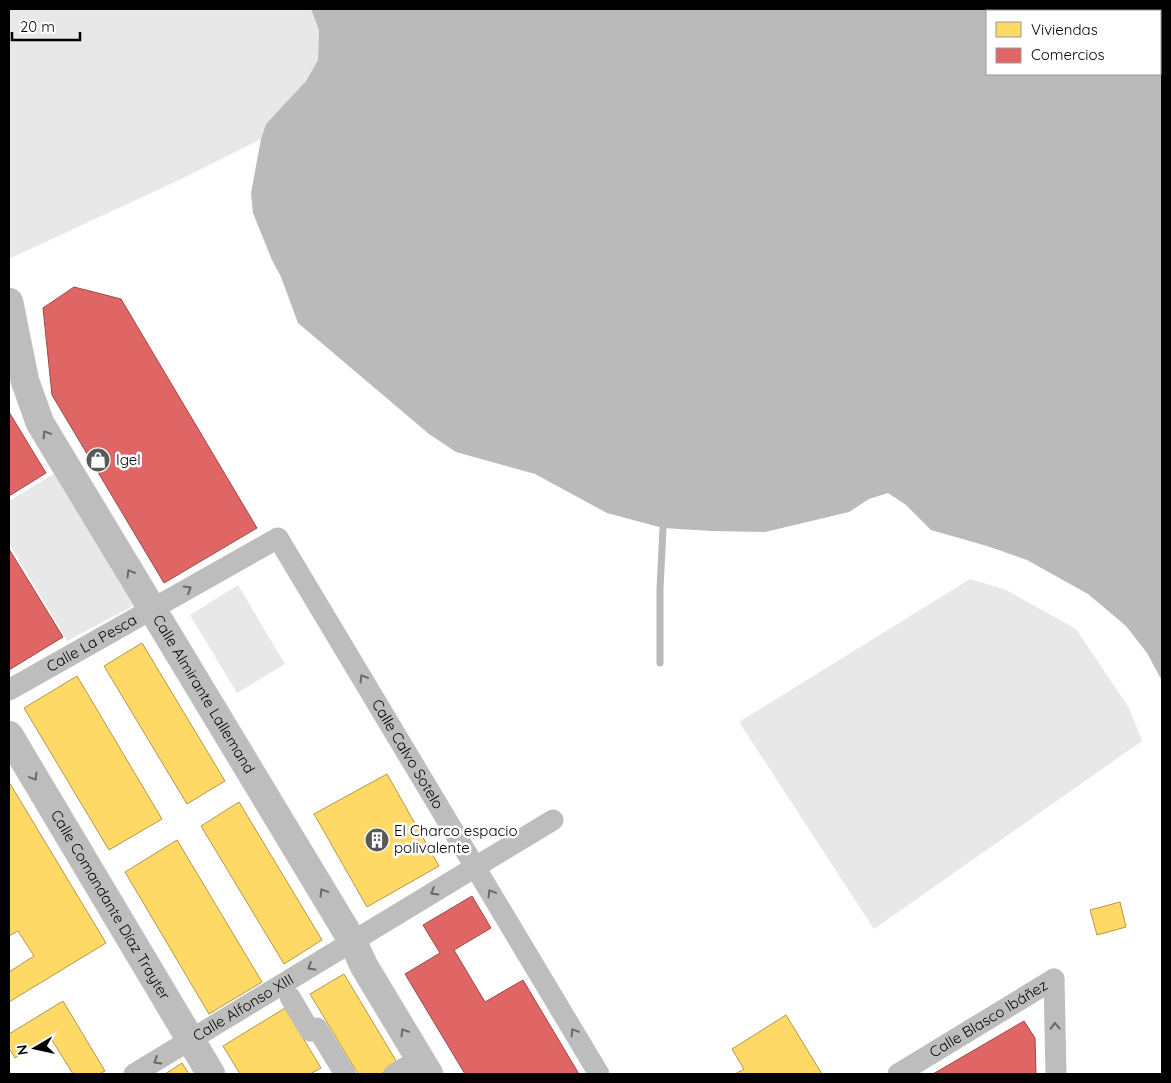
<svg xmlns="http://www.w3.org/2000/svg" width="1171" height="1083" viewBox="0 0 1171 1083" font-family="Quicksand,sans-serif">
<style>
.green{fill:#e8e8e8}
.water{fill:#bababa;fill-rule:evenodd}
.homes{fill:#ffd966;stroke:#b29847}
.shops{fill:#e06666;stroke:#9d4747}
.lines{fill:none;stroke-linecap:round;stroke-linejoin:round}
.stream{stroke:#bababa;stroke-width:7}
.major-casing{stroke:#dbdbdb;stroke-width:29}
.minor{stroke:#bdbdbd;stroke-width:21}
.major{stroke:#bdbdbd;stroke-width:28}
.oneway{stroke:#686868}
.labels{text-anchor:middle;stroke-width:5;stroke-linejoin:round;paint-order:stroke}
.poi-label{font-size:15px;fill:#000;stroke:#fff;text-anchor:start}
.street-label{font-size:15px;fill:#000;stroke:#fff}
</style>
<rect width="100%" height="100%" fill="#fff"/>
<g class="green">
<path d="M 9,9 L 311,9 L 319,30 L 318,60 L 306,81 L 266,124 L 261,139 L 179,180 L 11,258 L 9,255 Z"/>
<path d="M 55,473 L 133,606 L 67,641 L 9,543 L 9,501 Z"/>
<path d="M 970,579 L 1006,590 L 1076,629 L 1129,708 L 1142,741 L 874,929 L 739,722 Z"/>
<path d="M 238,585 L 285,664 L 237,693 L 190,615 Z"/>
</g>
<path class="water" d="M 311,9 L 1162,9 L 1162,681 L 1147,653 L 1126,626 L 1088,594 L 1027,560 L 987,546 L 931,530 L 906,505 L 888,493 L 869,499 L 849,512 L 765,532 L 712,531 L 663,528 L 607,513 L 535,474 L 456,452 L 429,434 L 298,323 L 281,277 L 272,260 L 253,213 L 251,193 L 261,139 L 266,124 L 306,81 L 318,60 L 319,30 ZM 987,11 L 1160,11 L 1160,74 L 987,74 Z"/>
<g class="homes">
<path d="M 142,643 L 225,781 L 187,804 L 104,666 Z"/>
<path d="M 77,676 L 162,819 L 109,850 L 24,708 Z"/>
<path d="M 387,774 L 439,866 L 367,907 L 314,814 Z"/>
<path d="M 9,782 L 106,943 L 9,1002 L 9,972 L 34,956 L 18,931 L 9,936 Z"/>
<path d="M 239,802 L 322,940 L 284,964 L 201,826 Z"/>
<path d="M 177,840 L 262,982 L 209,1014 L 125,872 Z"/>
<path d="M 1120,902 L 1126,927 L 1097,935 L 1090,910 Z"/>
<path d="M 344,974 L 398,1064 L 381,1074 L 358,1074 L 310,994 Z"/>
<path d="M 63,1001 L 105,1071 L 99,1074 L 73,1074 L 50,1037 L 15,1058 L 9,1048 L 9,1034 Z"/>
<path d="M 285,1008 L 321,1068 L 310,1074 L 240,1074 L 223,1046 Z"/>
<path d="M 786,1015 L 822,1074 L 735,1074 L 744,1069 L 732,1049 Z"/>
<path d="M 182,1063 L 189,1074 L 165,1074 Z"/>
</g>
<g class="shops">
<path d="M 74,287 L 121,299 L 257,528 L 164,583 L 52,395 L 43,308 Z"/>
<path d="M 9,412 L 46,473 L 9,496 Z"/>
<path d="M 9,549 L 63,637 L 9,670 Z"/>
<path d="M 472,896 L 491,928 L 454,950 L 485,1002 L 523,980 L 579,1074 L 465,1074 L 405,974 L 440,953 L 423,925 Z"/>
<path d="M 1024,1021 L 1035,1038 L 1036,1074 L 933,1074 Z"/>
</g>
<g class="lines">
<path class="stream" d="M 660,663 L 660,589 L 663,528"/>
<defs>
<g id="major">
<path id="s4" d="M 9,302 L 25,381 L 40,423 L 353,942 L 364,966 L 429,1074"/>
<path id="s5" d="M 9,735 L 211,1074"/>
</g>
</defs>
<use href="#major" class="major-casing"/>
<g class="minor">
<path id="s1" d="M 9,690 L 278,538 L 599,1074"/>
<path d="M 1054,979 L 1056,1074"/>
<path d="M 290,997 L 310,1031 L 317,1028 L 345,1074"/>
<path id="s2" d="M 134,1074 L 553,820"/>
<path d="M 394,1074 L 406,1067"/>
<path id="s3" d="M 898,1074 L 1054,979"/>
</g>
<use href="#major" class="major"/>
</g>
<defs><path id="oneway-chevron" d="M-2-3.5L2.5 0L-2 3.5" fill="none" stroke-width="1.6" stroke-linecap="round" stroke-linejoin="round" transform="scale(1.25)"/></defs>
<g class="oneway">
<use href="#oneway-chevron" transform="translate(46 434) rotate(-121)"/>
<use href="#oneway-chevron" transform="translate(130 573) rotate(-121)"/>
<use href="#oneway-chevron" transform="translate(188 589) rotate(-30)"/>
<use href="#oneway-chevron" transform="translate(363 678) rotate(-121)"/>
<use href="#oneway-chevron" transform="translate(34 777) rotate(59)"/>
<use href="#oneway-chevron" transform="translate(323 892) rotate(-121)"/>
<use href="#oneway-chevron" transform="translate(434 892) rotate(149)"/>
<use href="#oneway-chevron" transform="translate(491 893) rotate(-121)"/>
<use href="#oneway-chevron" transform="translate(311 967) rotate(149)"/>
<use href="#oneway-chevron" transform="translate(1055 1026) rotate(-91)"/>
<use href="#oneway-chevron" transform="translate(404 1032) rotate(-121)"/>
<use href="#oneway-chevron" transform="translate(574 1032) rotate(-121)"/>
<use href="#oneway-chevron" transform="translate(157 1061) rotate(149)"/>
</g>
<defs>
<symbol id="shop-disc" viewBox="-11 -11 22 22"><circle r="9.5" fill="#595959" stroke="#fff"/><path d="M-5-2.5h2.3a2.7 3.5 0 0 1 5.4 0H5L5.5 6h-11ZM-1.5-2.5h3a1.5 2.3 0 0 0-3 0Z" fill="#fff"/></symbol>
<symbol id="building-disc" viewBox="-11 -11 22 22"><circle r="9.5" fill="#595959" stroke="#fff"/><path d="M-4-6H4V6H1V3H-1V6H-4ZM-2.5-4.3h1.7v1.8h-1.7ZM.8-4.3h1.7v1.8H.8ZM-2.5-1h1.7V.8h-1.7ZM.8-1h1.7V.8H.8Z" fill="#fff"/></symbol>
</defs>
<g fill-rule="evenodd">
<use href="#shop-disc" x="84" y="446" width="28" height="28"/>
<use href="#building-disc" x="363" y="826" width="28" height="28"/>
</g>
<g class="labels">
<g class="poi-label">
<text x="116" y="465">Igel</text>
<text x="394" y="836">El Charco espacio<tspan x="394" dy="17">polivalente</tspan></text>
</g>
<g class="street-label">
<text dy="5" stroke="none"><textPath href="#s1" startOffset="95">Calle La Pesca</textPath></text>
<text dy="5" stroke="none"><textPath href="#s4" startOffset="442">Calle Almirante Lallemand</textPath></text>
<text dy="5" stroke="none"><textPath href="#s1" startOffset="561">Calle Calvo Sotelo</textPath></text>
<text dy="5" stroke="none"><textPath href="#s5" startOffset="198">Calle Comandante Díaz Trayter</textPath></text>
<text dy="5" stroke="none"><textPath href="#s2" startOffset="128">Calle Alfonso XIII</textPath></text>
<text dy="5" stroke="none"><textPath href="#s3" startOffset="106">Calle Blasco Ibáñez</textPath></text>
</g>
</g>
<rect width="1171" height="1083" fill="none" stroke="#000000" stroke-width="20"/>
<rect x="986" y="10" width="175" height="65" fill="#ffffff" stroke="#999999"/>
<rect x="996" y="22" width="25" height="15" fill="#ffd966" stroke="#999999"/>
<text x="1031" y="35" font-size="15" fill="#000000">Viviendas</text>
<rect x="996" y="48" width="25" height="15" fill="#e06666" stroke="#999999"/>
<text x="1031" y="60" font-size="15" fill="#000000">Comercios</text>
<g transform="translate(35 1048) rotate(261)" stroke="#ffffff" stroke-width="4" paint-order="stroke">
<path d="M0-4L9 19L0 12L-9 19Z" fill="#000000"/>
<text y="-8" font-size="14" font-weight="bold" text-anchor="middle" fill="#000000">N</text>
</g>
<path d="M12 32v8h68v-8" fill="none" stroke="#000000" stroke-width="2.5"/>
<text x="20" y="32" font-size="15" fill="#000000" stroke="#ffffff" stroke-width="4" paint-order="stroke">20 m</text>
</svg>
